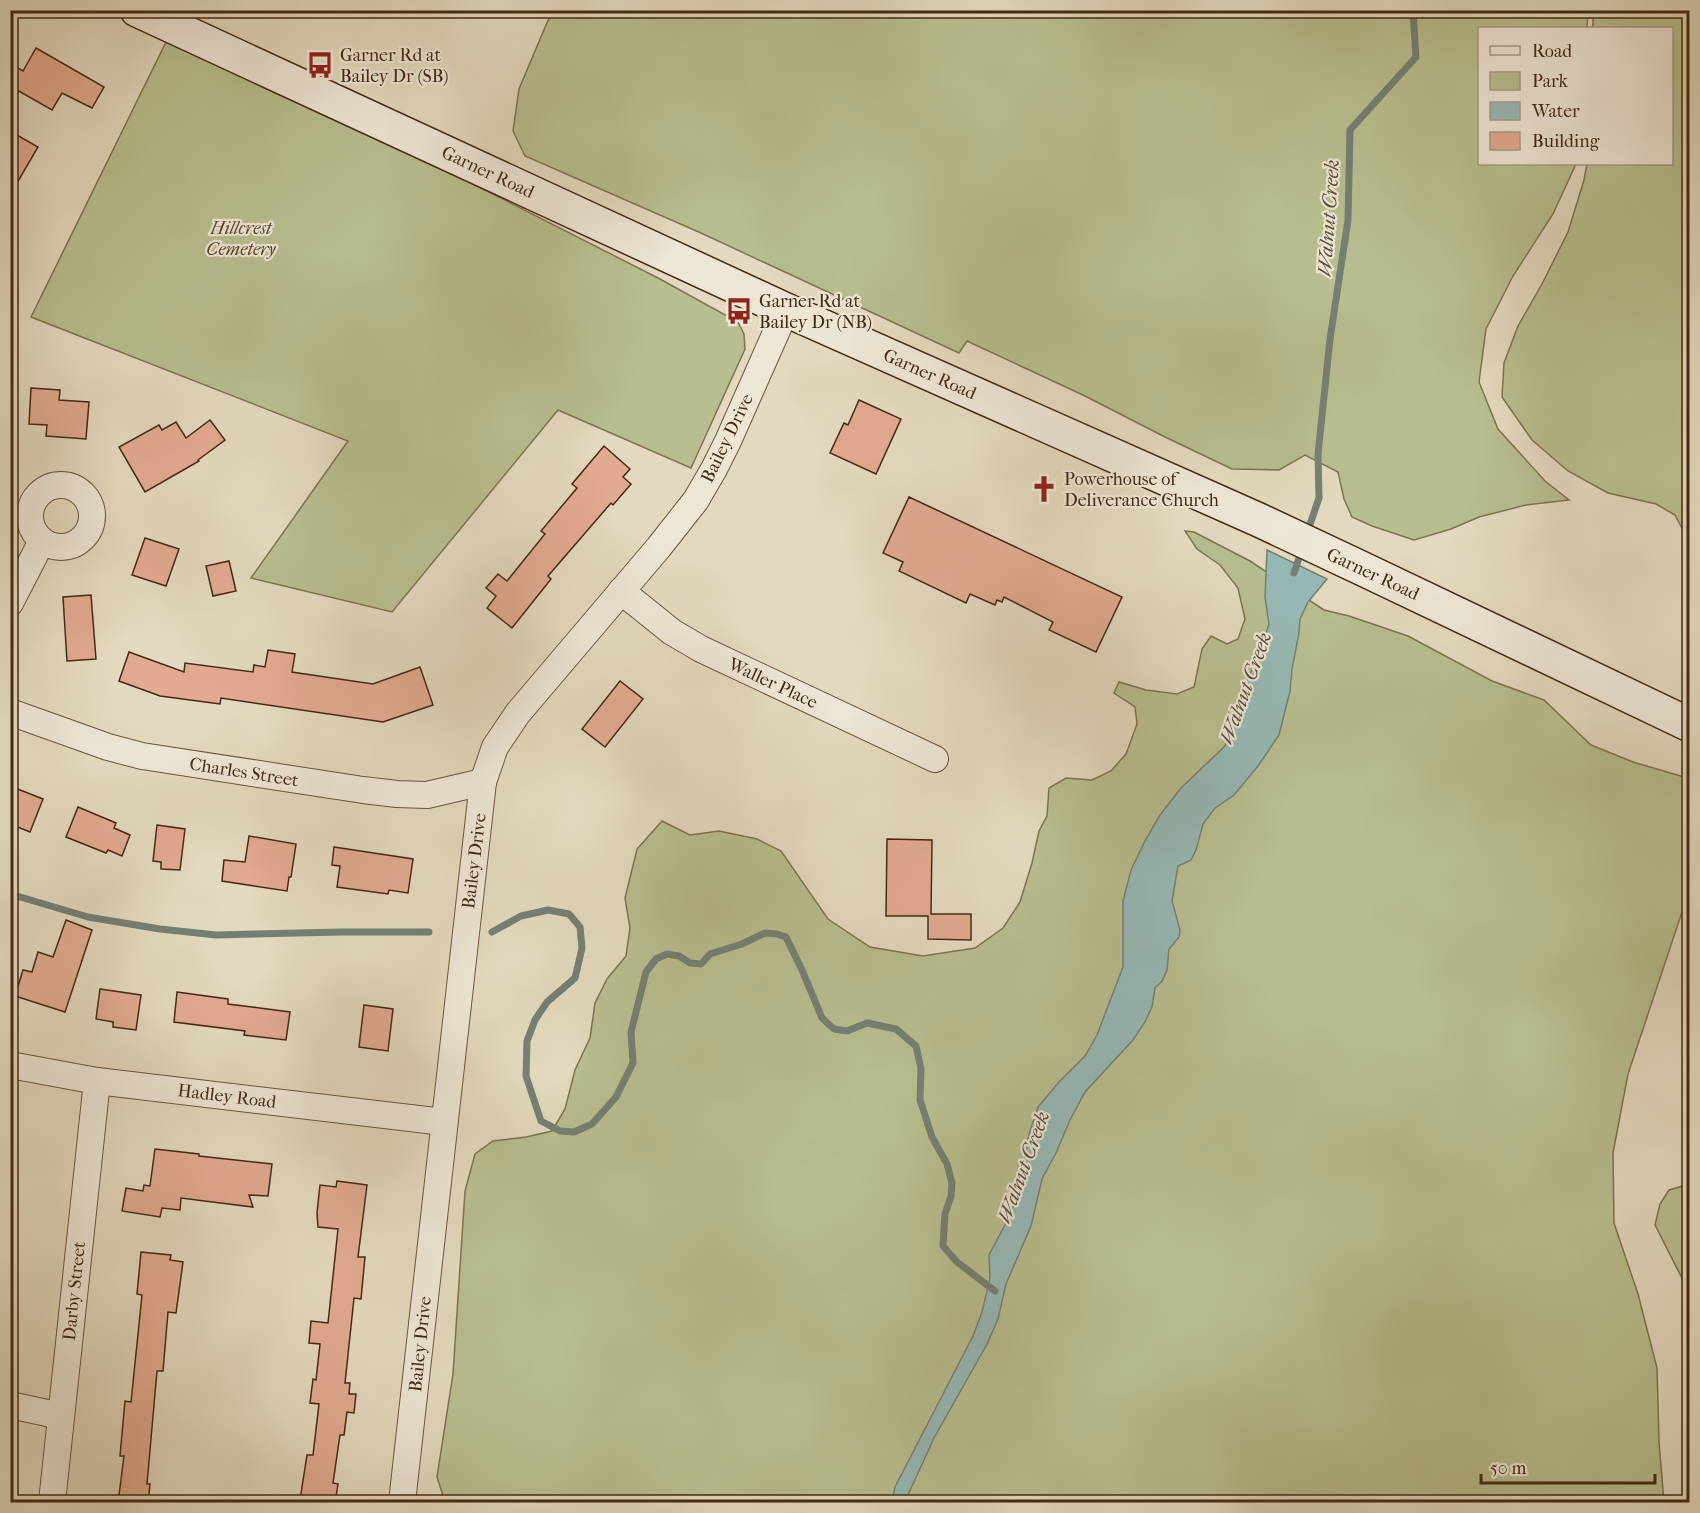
<svg xmlns="http://www.w3.org/2000/svg" width="1700" height="1513" viewBox="0 0 1700 1513" font-family="'IM FELL French Canon',serif">
<style>
.green{fill:#b8be8f;stroke:#7e7450;stroke-width:1.5}
.water{fill:#96b9b6;stroke:#758074;stroke-width:1.5}
.lines{fill:none;stroke-linecap:round;stroke-linejoin:round}
.stream{stroke:#758074;stroke-width:7}
.building{fill:#e2aa90;stroke:#442a12;stroke-width:1.5}
.minor-casing{stroke:#6c563d;stroke-width:28}
.secondary-casing{stroke:#442a12;stroke-width:36}
.minor{stroke:#ede6d5;stroke-width:26}
.secondary{stroke:#ede6d5;stroke-width:33}
.labels{text-anchor:middle;stroke-width:4.5;stroke-linejoin:round;paint-order:stroke}
.poi-label{font-size:18px;fill:#442a12;stroke:#ede6d5;text-anchor:start}
.street-label{font-size:18px;fill:#442a12;stroke:#ede6d5}
.park-label{font-size:18px;font-style:italic;fill:#5b482b;stroke:#ede6d5}
.water-label{font-size:20px;font-style:italic;fill:#584e3b;stroke:#ede6d5}
</style>
<rect width="100%" height="100%" fill="#e3d9be"/>
<filter id="stains"><feTurbulence type="fractalNoise" baseFrequency=".00333" numOctaves="4"/><feColorMatrix values="0 0 0 0 .2 0 0 0 0 .09 0 0 0 0 .02 0 0 0 .5 -.17"/></filter>
<radialGradient id="worn" r=".72"><stop offset=".6" stop-color="#630" stop-opacity="0"/><stop offset="1" stop-color="#630" stop-opacity=".3"/></radialGradient>
<g class="green">
<path d="M 552,11 L 1588,11 L 1587,28 L 1480,28 L 1480,164 L 1576,164 L 1553,214 L 1513,276 L 1486,329 L 1479,382 L 1498,429 L 1545,481 L 1569,500 L 1526,505 L 1479,517 L 1451,529 L 1414,540 L 1372,526 L 1352,517 L 1344,499 L 1338,472 L 1305,455 L 1279,470 L 1232,469 L 1165,437 L 1083,395 L 967,341 L 959,353 L 701,233 L 525,156 L 513,131 L 519,89 Z"/>
<path d="M 1597,11 L 1689,11 L 1689,565 L 1687,538 L 1675,515 L 1656,504 L 1608,493 L 1568,471 L 1532,440 L 1502,397 L 1504,363 L 1518,326 L 1542,284 L 1568,232 L 1584,180 L 1587,164 L 1672,164 L 1672,28 L 1593,28 L 1593,19 Z"/>
<path d="M 167,40 L 414,154 L 660,279 L 738,322 L 744,334 L 745,349 L 691,468 L 558,410 L 392,612 L 251,578 L 348,441 L 31,317 Z"/>
<path d="M 1185,531 L 1194,532 L 1250,561 L 1324,610 L 1349,616 L 1408,636 L 1492,681 L 1544,700 L 1591,745 L 1633,762 L 1684,777 L 1689,781 L 1689,891 L 1628,1074 L 1613,1153 L 1614,1223 L 1638,1294 L 1657,1368 L 1659,1442 L 1664,1502 L 445,1502 L 437,1477 L 453,1374 L 465,1191 L 475,1154 L 493,1141 L 526,1137 L 552,1131 L 565,1109 L 575,1070 L 590,1038 L 595,1003 L 607,979 L 626,956 L 630,928 L 625,898 L 637,849 L 662,821 L 690,835 L 719,831 L 757,839 L 781,851 L 828,919 L 870,947 L 923,956 L 975,948 L 1003,928 L 1020,902 L 1032,863 L 1039,831 L 1047,816 L 1049,788 L 1066,778 L 1092,780 L 1111,771 L 1126,754 L 1137,724 L 1135,707 L 1114,693 L 1119,682 L 1146,690 L 1177,694 L 1194,687 L 1202,649 L 1211,636 L 1227,644 L 1238,639 L 1245,619 L 1238,588 L 1220,565 L 1197,549 Z"/>
<path d="M 1689,1179 L 1689,1292 L 1655,1225 L 1660,1204 L 1669,1190 L 1686,1185 Z"/>
</g>
<path class="water" d="M 1267,550 L 1327,579 L 1308,602 L 1300,619 L 1299,633 L 1292,669 L 1290,691 L 1279,735 L 1258,766 L 1234,795 L 1215,808 L 1203,824 L 1196,850 L 1191,860 L 1178,866 L 1172,901 L 1180,930 L 1179,937 L 1169,949 L 1167,970 L 1162,981 L 1155,988 L 1152,1007 L 1145,1022 L 1133,1040 L 1085,1092 L 1070,1120 L 1056,1153 L 1042,1179 L 1031,1226 L 1006,1284 L 998,1319 L 987,1344 L 934,1438 L 908,1495 L 906,1502 L 892,1502 L 895,1487 L 973,1336 L 982,1312 L 990,1278 L 989,1255 L 1005,1225 L 1018,1195 L 1029,1134 L 1038,1107 L 1059,1082 L 1085,1056 L 1097,1035 L 1123,967 L 1123,901 L 1131,870 L 1145,841 L 1160,815 L 1181,788 L 1224,747 L 1233,732 L 1236,711 L 1243,689 L 1260,653 L 1269,624 L 1265,597 Z"/>
<g class="lines">
<g class="stream">
<path d="M 1307,533 L 1319,498 L 1318,454 L 1330,339 L 1348,220 L 1350,130 L 1416,57 L 1413,10"/>
<path d="M 1294,573 L 1302,549"/>
<path d="M 10,894 L 88,917 L 160,929 L 216,935 L 341,932 L 429,932"/>
<path d="M 492,932 L 521,916 L 548,910 L 569,914 L 580,927 L 582,948 L 575,978 L 547,1002 L 535,1020 L 527,1041 L 526,1076 L 541,1121 L 560,1131 L 574,1132 L 592,1124 L 616,1097 L 633,1063 L 631,1032 L 646,972 L 656,959 L 667,954 L 679,956 L 690,963 L 701,964 L 710,954 L 742,944 L 765,933 L 777,934 L 786,937 L 802,970 L 822,1018 L 834,1029 L 847,1031 L 867,1023 L 896,1029 L 916,1046 L 921,1069 L 920,1100 L 932,1137 L 947,1164 L 952,1183 L 951,1196 L 945,1214 L 943,1246 L 957,1262 L 995,1291"/>
</g>
</g>
<g class="building">
<path d="M 36,48 L 104,87 L 92,108 L 62,93 L 52,110 L 10,86 L 10,80 L 18,68 L 23,71 Z"/>
<path d="M 10,131 L 38,147 L 10,195 Z"/>
<path d="M 31,388 L 60,390 L 59,400 L 89,402 L 86,439 L 46,436 L 47,425 L 29,424 Z"/>
<path d="M 859,400 L 901,419 L 876,474 L 830,453 L 844,423 L 848,425 Z"/>
<path d="M 210,420 L 225,440 L 198,460 L 199,461 L 145,492 L 119,447 L 159,425 L 162,430 L 176,422 L 186,438 Z"/>
<path d="M 604,446 L 630,469 L 623,477 L 631,484 L 613,505 L 611,503 L 548,576 L 551,579 L 512,628 L 487,608 L 496,596 L 486,588 L 498,574 L 507,581 L 545,534 L 541,531 L 577,488 L 572,484 Z"/>
<path d="M 909,497 L 1122,597 L 1096,652 L 1049,630 L 1053,622 L 1004,597 L 1002,602 L 997,600 L 995,605 L 970,594 L 966,603 L 899,571 L 903,562 L 883,553 Z"/>
<path d="M 145,538 L 179,549 L 166,586 L 132,575 Z"/>
<path d="M 229,561 L 236,591 L 213,596 L 206,566 Z"/>
<path d="M 91,595 L 96,659 L 67,661 L 63,597 Z"/>
<path d="M 268,650 L 295,654 L 292,672 L 373,684 L 420,667 L 433,705 L 383,722 L 221,698 L 220,704 L 160,696 L 119,681 L 129,652 L 184,672 L 185,663 L 253,672 L 254,665 L 265,667 Z"/>
<path d="M 620,681 L 643,699 L 605,747 L 582,729 Z"/>
<path d="M 10,786 L 43,799 L 30,832 L 10,824 Z"/>
<path d="M 78,807 L 116,823 L 114,828 L 130,835 L 122,856 L 108,850 L 106,853 L 66,837 Z"/>
<path d="M 157,825 L 185,829 L 180,870 L 161,869 L 161,862 L 153,861 Z"/>
<path d="M 249,836 L 296,844 L 291,877 L 289,877 L 287,891 L 222,881 L 224,860 L 245,862 Z"/>
<path d="M 887,839 L 932,840 L 931,914 L 971,914 L 971,940 L 928,939 L 928,916 L 886,916 Z"/>
<path d="M 334,847 L 413,859 L 408,893 L 389,890 L 388,894 L 337,887 L 340,866 L 332,865 Z"/>
<path d="M 66,920 L 92,930 L 65,1012 L 15,996 L 23,970 L 32,972 L 38,952 L 53,957 Z"/>
<path d="M 100,989 L 141,995 L 136,1030 L 113,1027 L 113,1022 L 96,1019 Z"/>
<path d="M 177,992 L 228,999 L 228,1004 L 290,1012 L 286,1040 L 244,1035 L 245,1031 L 174,1022 Z"/>
<path d="M 364,1005 L 393,1009 L 388,1051 L 359,1047 Z"/>
<path d="M 155,1149 L 199,1154 L 199,1156 L 272,1164 L 268,1196 L 249,1195 L 253,1207 L 181,1198 L 180,1210 L 162,1208 L 160,1217 L 122,1211 L 126,1188 L 143,1191 L 144,1185 L 150,1186 Z"/>
<path d="M 337,1181 L 367,1185 L 358,1257 L 365,1257 L 361,1299 L 354,1298 L 345,1383 L 350,1383 L 349,1394 L 356,1394 L 354,1413 L 347,1412 L 344,1435 L 340,1435 L 333,1483 L 338,1484 L 335,1503 L 319,1503 L 300,1500 L 307,1455 L 313,1455 L 319,1404 L 310,1403 L 313,1379 L 316,1380 L 320,1344 L 309,1343 L 311,1321 L 328,1323 L 338,1229 L 318,1227 L 317,1213 L 320,1185 L 336,1187 Z"/>
<path d="M 141,1252 L 171,1255 L 170,1260 L 183,1262 L 176,1313 L 168,1312 L 163,1371 L 157,1371 L 147,1484 L 150,1484 L 148,1503 L 118,1503 L 124,1456 L 120,1456 L 125,1401 L 131,1402 L 142,1295 L 137,1294 Z"/>
</g>
<g class="lines">
<defs>
<g id="minor">
<circle cx="61" cy="516" r="31"/>
<path d="M 621,591 L 672,632 L 701,649 L 935,759"/>
<path d="M 10,603 L 42,541"/>
<path d="M 10,712 L 108,747 L 142,756 L 363,790 L 397,794 L 427,795 L 483,782"/>
<path d="M 10,1065 L 97,1081 L 444,1122"/>
<path d="M 10,1405 L 61,1416"/>
<path d="M 52,1502 L 97,1081"/>
<path d="M 402,1502 L 483,782 L 495,747 L 518,713 L 659,547 L 696,500 L 714,469 L 728,441 L 786,310"/>
</g>
<path id="secondary" d="M 137,10 L 786,310 L 1259,520 L 1361,568 L 1690,725"/>
</defs>
<use href="#minor" class="minor-casing"/>
<use href="#secondary" class="secondary-casing"/>
<use href="#minor" class="minor"/>
<use href="#secondary" class="secondary"/>
</g>
<defs>
<symbol id="bus-bare" viewBox="-9 -9 18 18"><path d="M-5-6H5V4H4V6H2V4H-2V6H-4V4H-5ZM-3.5-4V0h7V-4ZM-3.5 1.2v1.5H-2V1.2ZM2 1.2v1.5H3.5V1.2Z" fill="#8f2418" stroke="#ede6d5" stroke-width="2.5" paint-order="stroke"/></symbol>
<symbol id="church-bare" viewBox="-9 -9 18 18"><path d="M-1.2-6h2.4v3.5h3.3v2.4h-3.3V6h-2.4V-.1h-3.3v-2.4h3.3Z" fill="#8f2418" stroke="#ede6d5" stroke-width="2.5" paint-order="stroke"/></symbol>
</defs>
<g fill-rule="evenodd">
<use href="#bus-bare" x="301" y="46" width="38" height="38"/>
<use href="#bus-bare" x="720" y="292" width="38" height="38"/>
<use href="#church-bare" x="1025" y="470" width="38" height="38"/>
</g>
<g class="labels">
<g class="poi-label">
<text x="340" y="61">Garner Rd at<tspan x="340" dy="21">Bailey Dr (SB)</tspan></text>
<text x="759" y="307">Garner Rd at<tspan x="759" dy="21">Bailey Dr (NB)</tspan></text>
<text x="1064" y="485">Powerhouse of<tspan x="1064" dy="21">Deliverance Church</tspan></text>
</g>
<g class="street-label">
<text transform="translate(488 172) rotate(25)" y="6">Garner Road</text>
<text transform="translate(930 374) rotate(24)" y="6">Garner Road</text>
<text transform="translate(727 438) rotate(-64)" y="6">Bailey Drive</text>
<text transform="translate(1373 574) rotate(25)" y="6">Garner Road</text>
<text transform="translate(773 683) rotate(25)" y="6">Waller Place</text>
<text transform="translate(244 772) rotate(9)" y="6">Charles Street</text>
<text transform="translate(474 861) rotate(-83)" y="6">Bailey Drive</text>
<text transform="translate(227 1096) rotate(7)" y="6">Hadley Road</text>
<text transform="translate(74 1291) rotate(-84)" y="6">Darby Street</text>
<text transform="translate(420 1344) rotate(-84)" y="6">Bailey Drive</text>
</g>
<g class="park-label">
<text x="241" y="234">Hillcrest<tspan x="241" dy="21">Cemetery</tspan></text>
</g>
<g class="water-label">
<text transform="translate(1328 218) rotate(-86)" y="7">Walnut Creek</text>
<text transform="translate(1245 688) rotate(-70)" y="7">Walnut Creek</text>
<text transform="translate(1023 1167) rotate(-70)" y="7">Walnut Creek</text>
</g>
</g>
<rect width="1700" height="1513" fill="none" stroke="#e3d9be" stroke-width="36"/>
<rect x="12" y="12" width="1676" height="1489" fill="none" stroke="#442a12" stroke-width="3"/>
<rect x="18" y="18" width="1664" height="1477" fill="none" stroke="#442a12" stroke-width="1.5"/>
<rect x="1478" y="27" width="195" height="138" fill="#ede6d5" stroke="#a99b87" stroke-width="1.5"/>
<rect x="1490" y="46" width="30" height="9" fill="#ede6d5" stroke="#a99b87" stroke-width="1.5"/>
<text x="1532" y="57" font-size="18" fill="#442a12">Road</text>
<rect x="1490" y="72" width="30" height="18" fill="#b8be8f" stroke="#a99b87" stroke-width="1.5"/>
<text x="1532" y="87" font-size="18" fill="#442a12">Park</text>
<rect x="1490" y="102" width="30" height="18" fill="#96b9b6" stroke="#a99b87" stroke-width="1.5"/>
<text x="1532" y="117" font-size="18" fill="#442a12">Water</text>
<rect x="1490" y="132" width="30" height="18" fill="#e2aa90" stroke="#a99b87" stroke-width="1.5"/>
<text x="1532" y="147" font-size="18" fill="#442a12">Building</text>
<path d="M1481 1474v9h174v-9" fill="none" stroke="#442a12" stroke-width="3"/>
<text x="1490" y="1474" font-size="18" fill="#442a12" stroke="#ede6d5" stroke-width="4.5" paint-order="stroke">50 m</text>
<rect width="100%" height="100%" filter="url(#stains)"/>
<rect width="100%" height="100%" fill="url(#worn)"/>
</svg>
